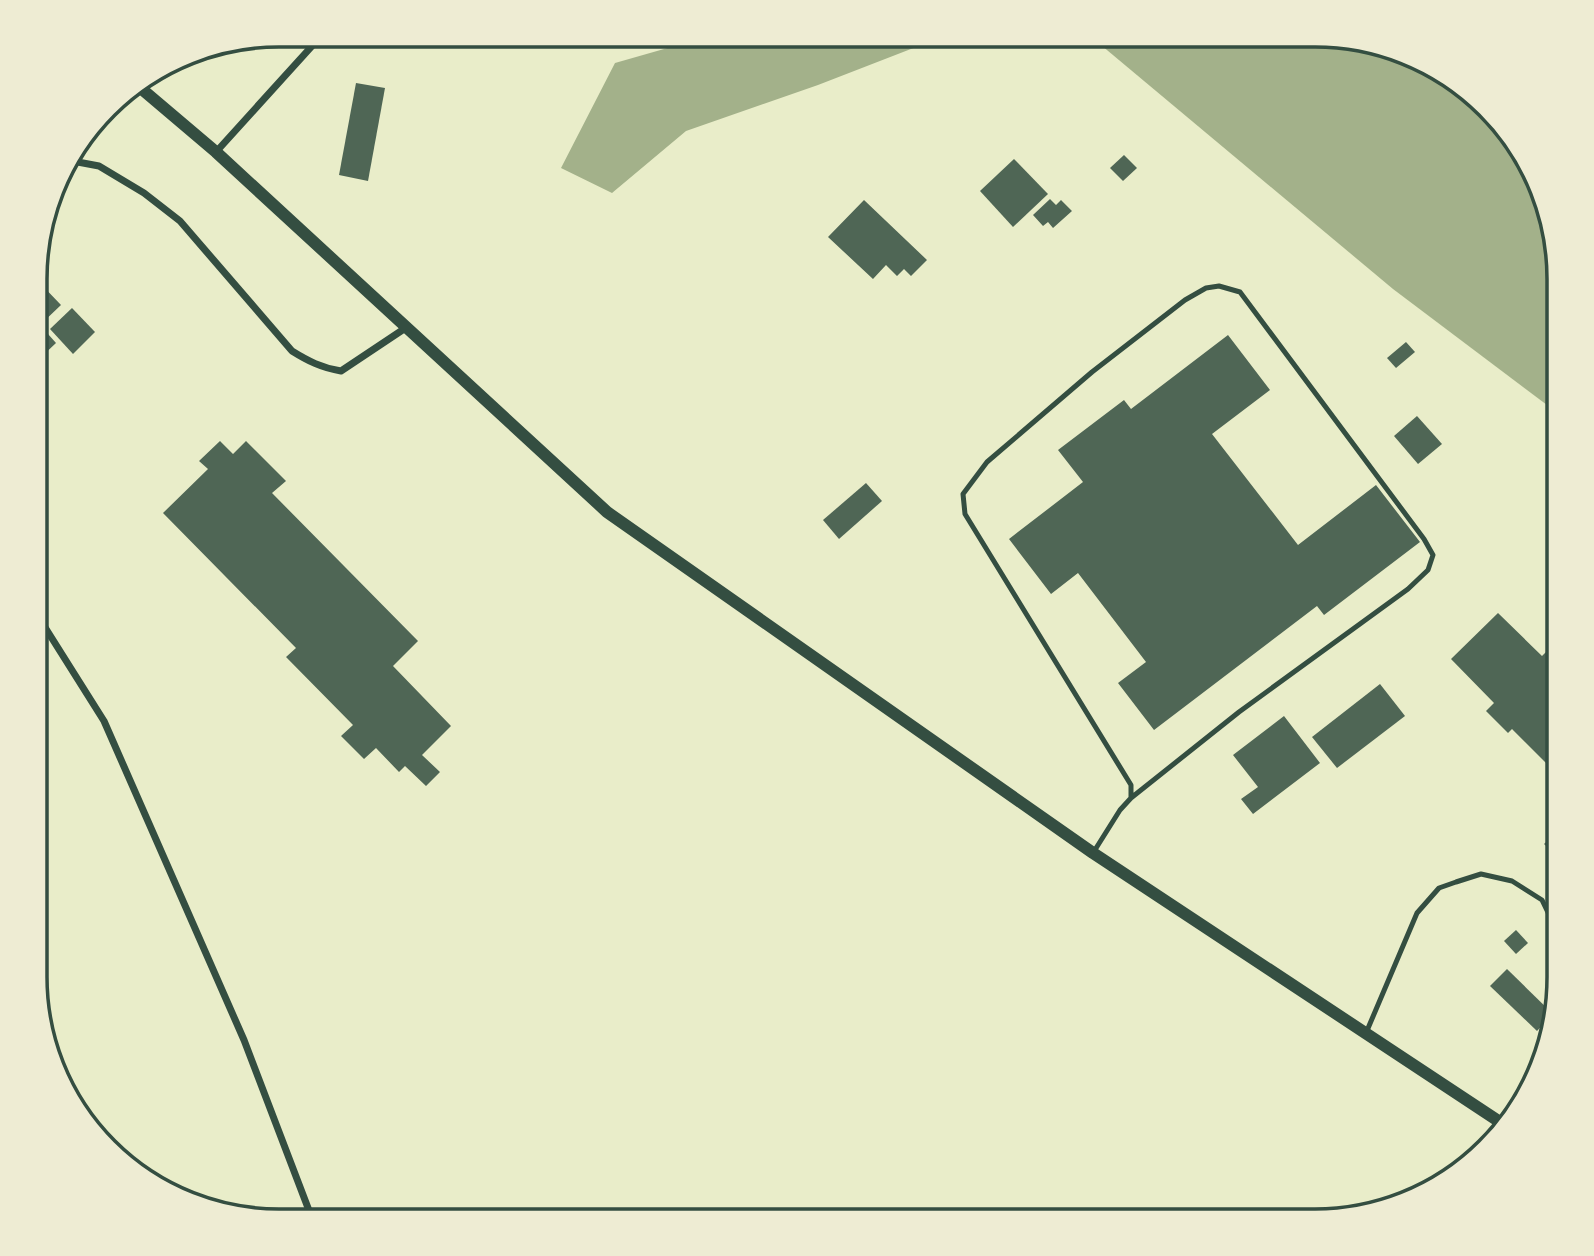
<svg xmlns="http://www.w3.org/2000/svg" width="1594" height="1256" viewBox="0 0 1594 1256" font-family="'Alegreya Sans',sans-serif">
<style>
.water{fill:#a3b18a}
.building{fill:#4f6655}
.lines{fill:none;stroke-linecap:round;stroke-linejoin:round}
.service{stroke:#344e41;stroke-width:5}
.minor{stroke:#344e41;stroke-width:7}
.tertiary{stroke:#344e41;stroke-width:12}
.rim{fill:none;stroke:#344e41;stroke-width:3.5}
</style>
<rect width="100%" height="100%" fill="#e9edc9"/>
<g class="water">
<path d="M 713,35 L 947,35 L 818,85 L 686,131 L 612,193 L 561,168 L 615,63 Z"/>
<path d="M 1089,35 L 1330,36 L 1408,53 L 1476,96 L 1534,172 L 1559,279 L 1559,414 L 1393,289 Z"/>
</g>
<g class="building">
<path d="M 356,83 L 385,88 L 368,181 L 339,175 Z"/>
<path d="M 1124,155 L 1137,168 L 1123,181 L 1110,168 Z"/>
<path d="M 1014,159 L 1048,194 L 1013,227 L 980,191 Z"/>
<path d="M 1050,199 L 1056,205 L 1061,200 L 1072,211 L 1053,228 L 1048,222 L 1043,226 L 1033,215 Z"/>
<path d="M 864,200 L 927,260 L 911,276 L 904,269 L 897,276 L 886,265 L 873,279 L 828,237 Z"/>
<path d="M 37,280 L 61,305 L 40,325 L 56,343 L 37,361 Z"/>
<path d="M 72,308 L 95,332 L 73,354 L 50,329 Z"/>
<path d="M 1228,335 L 1270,390 L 1212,434 L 1298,545 L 1376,485 L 1420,542 L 1324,615 L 1317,606 L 1154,730 L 1118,683 L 1146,662 L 1078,573 L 1051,594 L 1009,539 L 1083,482 L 1058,450 L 1124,400 L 1131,409 Z"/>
<path d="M 1406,342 L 1415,352 L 1396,368 L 1387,358 Z"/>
<path d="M 1417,416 L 1442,444 L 1418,464 L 1394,436 Z"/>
<path d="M 220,441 L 233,454 L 246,441 L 286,481 L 272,493 L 418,641 L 393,666 L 451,726 L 422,755 L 440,772 L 426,786 L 405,766 L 399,772 L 376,748 L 364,759 L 341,736 L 353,725 L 286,657 L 296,648 L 163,513 L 208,469 L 199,461 Z"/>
<path d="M 866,483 L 882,501 L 839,539 L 823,520 Z"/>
<path d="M 1498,613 L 1542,656 L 1546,652 L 1559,664 L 1559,776 L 1512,729 L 1508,733 L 1486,711 L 1494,703 L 1451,659 Z"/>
<path d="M 1380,684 L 1405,716 L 1337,768 L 1312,737 Z"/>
<path d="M 1284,716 L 1320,763 L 1253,814 L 1241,799 L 1258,787 L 1233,755 Z"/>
<path d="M 1559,830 L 1559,858 L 1544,844 Z"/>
<path d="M 1516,930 L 1528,943 L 1516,954 L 1504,941 Z"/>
<path d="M 1507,969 L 1553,1014 L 1537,1031 L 1490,986 Z"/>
</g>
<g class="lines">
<g class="service">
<path d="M 1093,853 L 1120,810 L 1131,798 L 1131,785 L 965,514 L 963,494 L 987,462 L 1092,372 L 1185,300 L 1206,288 L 1219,286 L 1240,292 L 1424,539 L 1433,555 L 1428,570 L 1408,589 L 1239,712 L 1131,798"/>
<path d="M 1366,1033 L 1417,913 L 1439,888 L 1456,882 L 1481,874 L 1512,881 L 1542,900 L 1554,925 L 1557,965"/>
</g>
<g class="minor">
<path d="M 216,152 L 322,35"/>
<path d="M 67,160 L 99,166 L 144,193 L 180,221 L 292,351 C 308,361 322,368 341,371 L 407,327"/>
<path d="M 36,613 L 104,721 L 244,1040 L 313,1221"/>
</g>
<path class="tertiary" d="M 137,85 L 216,152 L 607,512 L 1093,853 L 1506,1126"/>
</g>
<path d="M0 0H1594V1256H0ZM279 47H1315A232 232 0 0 1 1547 279V977A232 232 0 0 1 1315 1209H279A232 232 0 0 1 47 977V279A232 232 0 0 1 279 47Z" fill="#eeecd3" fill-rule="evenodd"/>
<path class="rim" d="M279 47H1315A232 232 0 0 1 1547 279V977A232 232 0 0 1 1315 1209H279A232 232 0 0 1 47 977V279A232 232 0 0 1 279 47Z"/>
</svg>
